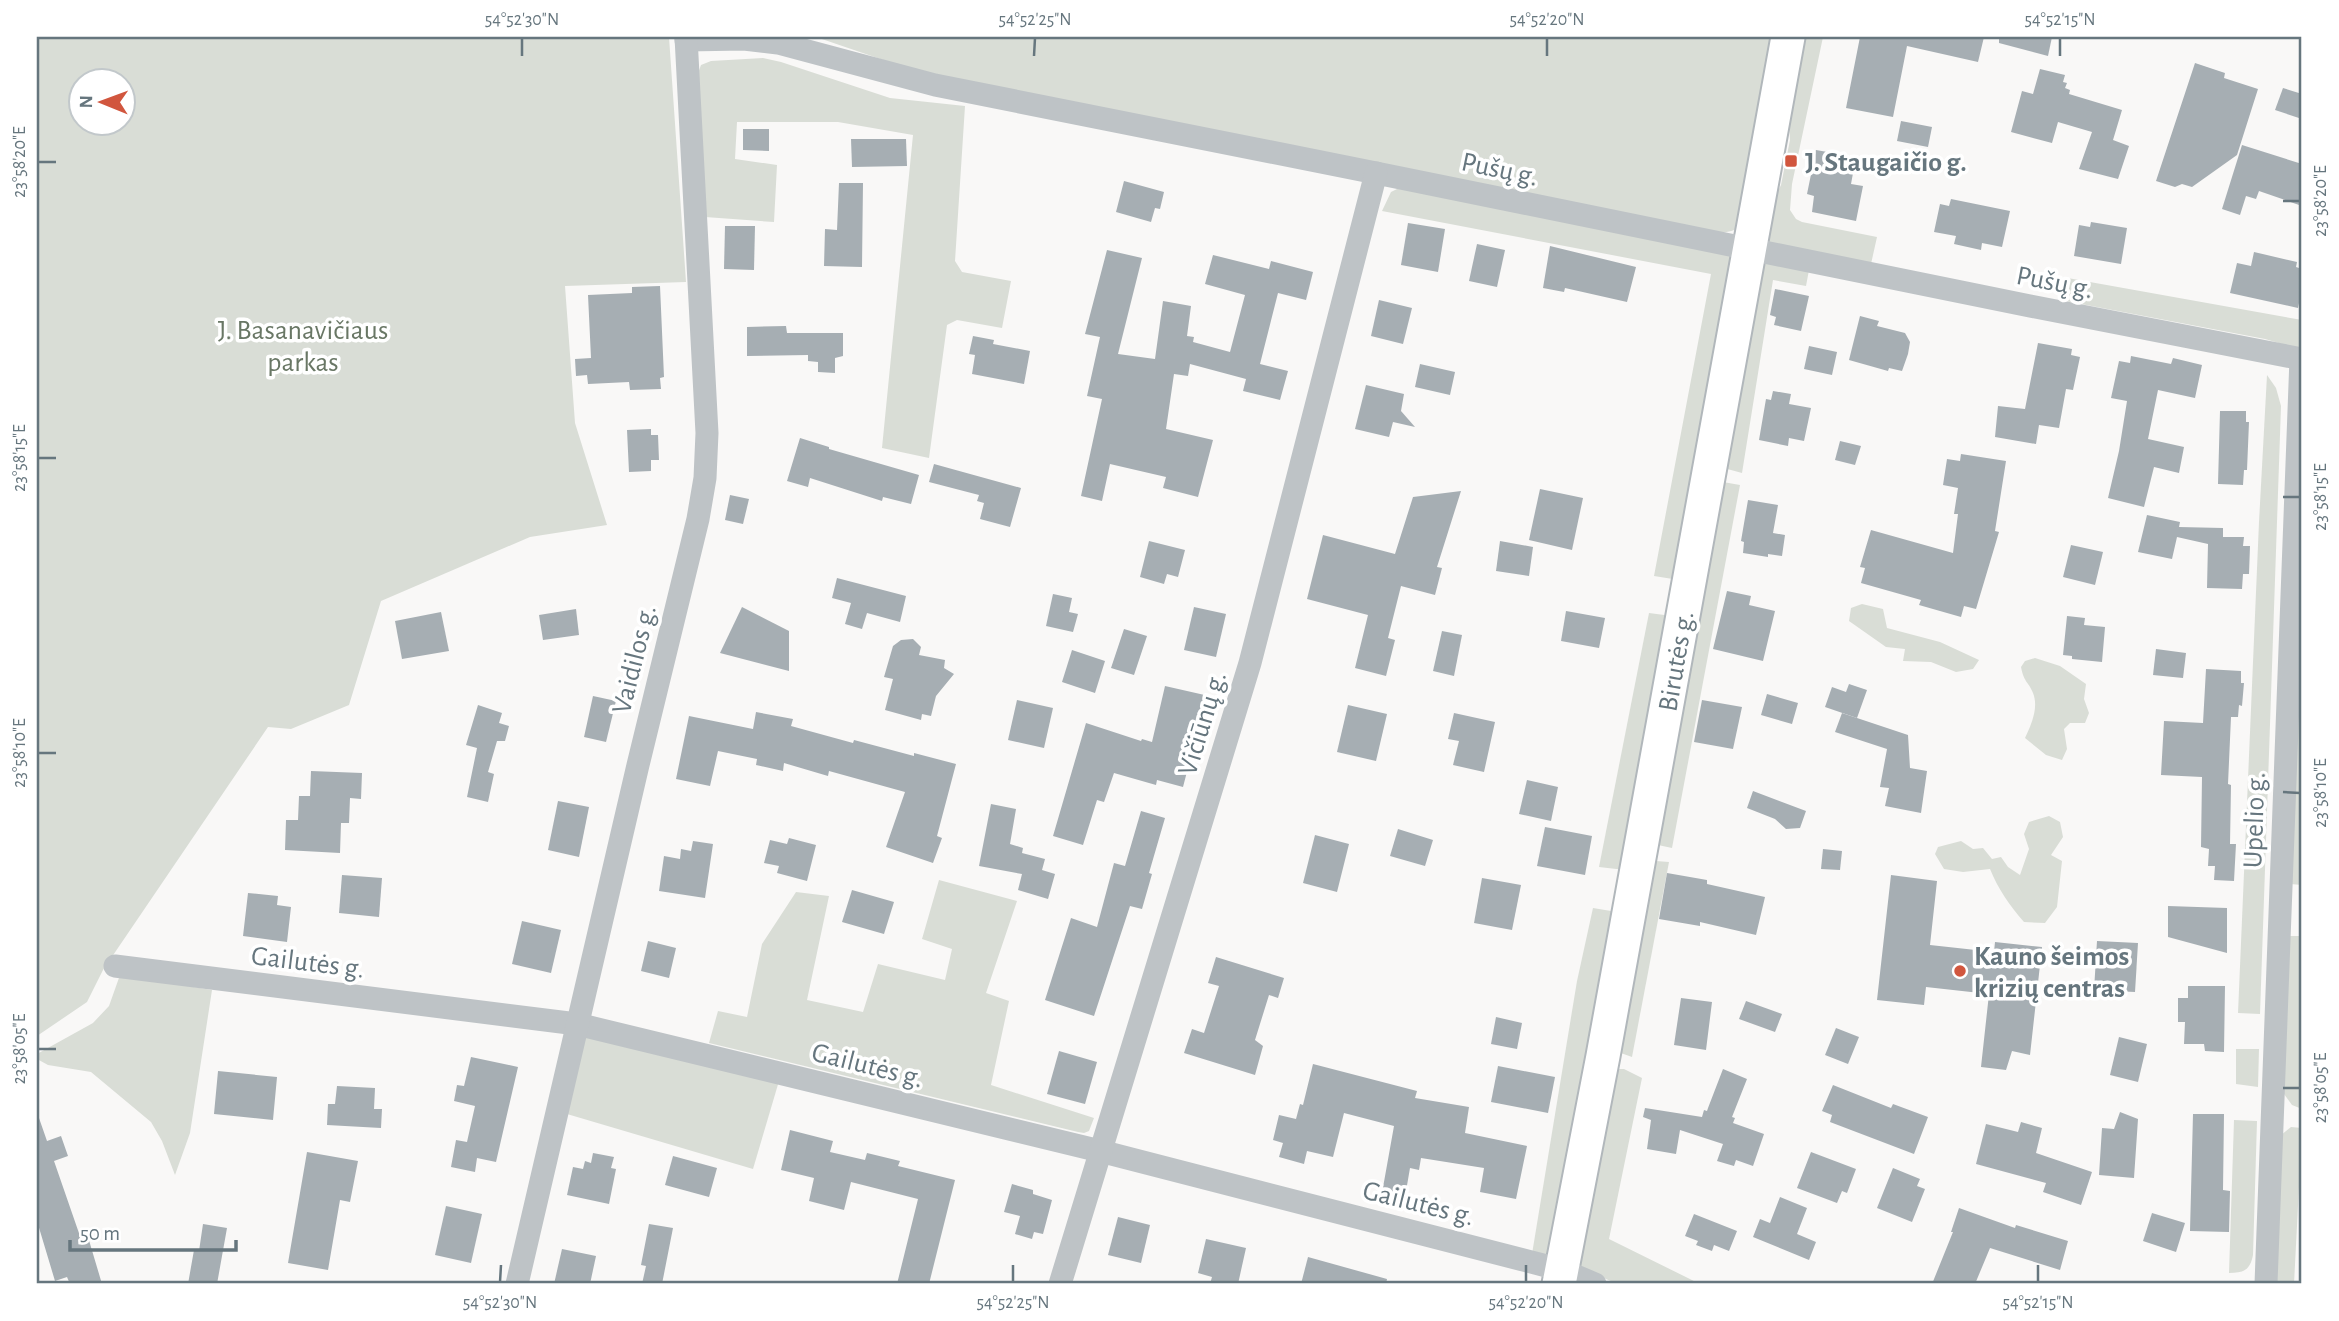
<svg xmlns="http://www.w3.org/2000/svg" width="2339" height="1321" viewBox="0 0 2339 1321" font-family="'Alegreya Sans',sans-serif">
<style>
.green{fill:#d9ddd6;fill-rule:evenodd}
.building{fill:#a6aeb3}
.lines{fill:none;stroke-linecap:round;stroke-linejoin:round}
.secondary-casing{stroke:#b1b7bb;stroke-width:37}
.street{stroke:#bec3c6;stroke-width:23}
.secondary{stroke:#fff;stroke-width:33}
.ticks{fill:none;stroke:#66767e;stroke-width:2.5}
.poi-dot{fill:#d1563e;stroke:#fff;stroke-width:2.5}
.labels{text-anchor:middle;stroke-width:7;stroke-linejoin:round;paint-order:stroke}
.poi-label{font-size:28px;font-weight:bold;fill:#66767e;stroke:#fff;text-anchor:start}
.street-label{font-size:28px;fill:#66767e;stroke:#fff}
.park-label{font-size:28px;fill:#697765;stroke:#fff}
.neatline{fill:none;stroke:#66767e;stroke-width:2.5}
.ticks-label{font-size:18px;text-anchor:middle;fill:#66767e}
</style>
<rect width="100%" height="100%" fill="#f9f8f7"/>
<g class="green">
<path d="M 37,37 L 669,37 L 686,282 L 565,286 L 575,423 L 607,525 L 530,537 L 381,601 L 349,705 L 291,729 L 268,727 L 103,970 L 87,1002 L 37,1036 ZM 80,80 L 122,80 L 122,122 L 80,122 Z"/>
<path d="M 816,37 L 1777,37 L 1740,226 C 1730,235 1718,232 1705,231 L 933,77 Z"/>
<path d="M 1800,37 L 1823,37 L 1792,184 L 1790,210 L 1796,219 L 1802,222 L 1877,237 L 1871,264 L 1770,243 L 1766,239 L 1766,215 L 1781,185 L 1790,140 L 1788,103 Z"/>
<path d="M 763,58 L 781,62 L 890,98 L 965,106 L 955,261 L 962,272 L 1011,281 L 1002,328 L 957,320 L 947,325 L 929,458 L 882,448 L 913,135 L 838,122 L 737,122 L 735,159 L 777,165 L 774,222 L 705,217 L 697,76 L 701,65 L 711,61 Z"/>
<path d="M 1399,188 L 1725,253 L 1732,257 L 1679,580 L 1654,576 L 1711,274 L 1382,211 L 1391,192 Z"/>
<path d="M 1766,264 L 1780,264 L 1809,270 L 1806,286 L 1773,280 L 1742,473 L 1720,467 L 1759,267 Z"/>
<path d="M 2062,277 L 2302,320 L 2302,350 L 2265,339 L 2060,300 L 2055,286 L 2056,278 Z"/>
<path d="M 2267,375 L 2276,388 L 2281,406 L 2260,1014 L 2238,1013 L 2259,522 Z"/>
<path d="M 1723,482 L 1740,485 L 1672,848 L 1658,845 Z"/>
<path d="M 1862,604 L 1883,609 L 1887,628 L 1940,642 L 1979,660 L 1973,669 L 1956,672 L 1931,662 L 1903,661 L 1905,649 L 1886,647 L 1849,621 L 1851,608 Z"/>
<path d="M 2302,609 L 2302,885 L 2290,884 Z"/>
<path d="M 1649,613 L 1672,616 L 1625,870 L 1599,867 Z"/>
<path d="M 2035,658 L 2060,666 L 2086,684 L 2084,699 L 2089,713 L 2085,723 L 2070,723 L 2064,729 L 2067,749 L 2062,760 L 2046,755 L 2025,738 C 2031,725 2039,708 2033,693 C 2029,682 2024,683 2021,667 L 2025,661 Z"/>
<path d="M 2049,816 L 2060,822 L 2063,837 L 2051,855 L 2062,861 L 2057,907 L 2045,923 L 2024,922 C 2010,906 1998,889 1990,869 L 1963,872 L 1944,869 L 1935,854 L 1938,847 L 1961,841 L 1973,849 L 1983,848 L 1992,859 L 2001,857 L 2008,867 L 2020,875 L 2029,849 L 2024,834 L 2029,822 Z"/>
<path d="M 1656,861 L 1669,862 L 1632,1057 L 1618,1052 L 1647,867 Z"/>
<path d="M 939,880 L 1017,901 L 986,993 L 1009,1001 L 991,1085 L 1094,1118 L 1089,1131 L 1084,1133 L 1078,1132 L 709,1043 L 718,1011 L 747,1017 L 762,944 L 796,892 L 829,896 L 807,1000 L 863,1012 L 878,964 L 945,980 L 952,949 L 922,939 Z"/>
<path d="M 1593,908 L 1617,912 L 1555,1250 L 1546,1257 L 1532,1254 L 1577,981 Z"/>
<path d="M 2288,936 L 2302,936 L 2302,1109 L 2292,1105 L 2284,1094 Z"/>
<path d="M 120,975 L 212,990 L 190,1133 L 175,1175 L 162,1141 L 151,1122 L 91,1072 L 48,1065 L 37,1059 L 37,1054 L 93,1023 L 109,1006 Z"/>
<path d="M 585,1035 L 779,1081 L 753,1169 L 567,1114 Z"/>
<path d="M 2236,1049 L 2259,1049 L 2258,1087 L 2236,1084 Z"/>
<path d="M 1617,1069 L 1624,1069 L 1642,1078 L 1609,1239 L 1700,1284 L 1618,1284 L 1577,1267 Z"/>
<path d="M 2234,1120 L 2257,1121 L 2253,1255 C 2250,1270 2244,1273 2229,1273 Z"/>
<path d="M 2291,1127 L 2302,1128 L 2294,1284 L 2277,1284 L 2281,1135 Z"/>
</g>
<g class="building">
<path d="M 1860,37 L 1984,37 L 1978,62 L 1907,46 L 1893,117 L 1846,108 Z"/>
<path d="M 1999,37 L 2052,37 L 2048,56 L 1999,43 Z"/>
<path d="M 2195,63 L 2225,73 L 2224,78 L 2258,89 L 2237,155 L 2192,187 L 2182,184 L 2175,187 L 2156,181 Z"/>
<path d="M 2040,69 L 2065,75 L 2063,82 L 2067,83 L 2065,88 L 2070,90 L 2069,94 L 2122,110 L 2113,140 L 2129,146 L 2118,179 L 2079,169 L 2092,132 L 2058,122 L 2052,143 L 2011,132 L 2022,91 L 2033,94 Z"/>
<path d="M 2283,88 L 2302,94 L 2302,119 L 2275,110 Z"/>
<path d="M 1901,121 L 1932,127 L 1928,147 L 1897,141 Z"/>
<path d="M 743,129 L 769,129 L 769,151 L 743,150 Z"/>
<path d="M 851,139 L 906,139 L 907,166 L 852,167 Z"/>
<path d="M 2242,145 L 2302,164 L 2302,206 L 2259,191 L 2256,199 L 2246,196 L 2240,215 L 2222,209 Z"/>
<path d="M 1816,150 L 1856,157 L 1851,184 L 1863,186 L 1856,221 L 1812,212 L 1814,196 L 1807,194 Z"/>
<path d="M 1124,181 L 1164,192 L 1160,209 L 1155,208 L 1151,222 L 1116,212 Z"/>
<path d="M 839,183 L 863,183 L 862,267 L 824,266 L 825,229 L 837,230 Z"/>
<path d="M 1951,199 L 2010,211 L 2002,247 L 1982,243 L 1981,250 L 1954,244 L 1956,236 L 1934,232 L 1940,204 L 1949,206 Z"/>
<path d="M 2091,222 L 2127,228 L 2121,264 L 2074,256 L 2079,225 L 2090,227 Z"/>
<path d="M 1408,223 L 1445,229 L 1438,272 L 1401,265 Z"/>
<path d="M 725,226 L 755,226 L 754,270 L 724,269 Z"/>
<path d="M 1477,244 L 1505,250 L 1497,287 L 1469,281 Z"/>
<path d="M 1550,246 L 1636,267 L 1627,302 L 1565,288 L 1564,292 L 1543,288 Z"/>
<path d="M 1107,250 L 1142,258 L 1118,354 L 1155,359 L 1163,301 L 1191,306 L 1187,336 L 1194,337 L 1193,342 L 1230,352 L 1245,295 L 1205,284 L 1213,255 L 1269,269 L 1271,261 L 1313,272 L 1306,300 L 1278,293 L 1260,364 L 1288,371 L 1280,400 L 1243,391 L 1246,379 L 1190,364 L 1188,376 L 1174,374 L 1166,429 L 1213,440 L 1198,497 L 1163,488 L 1166,477 L 1110,464 L 1102,501 L 1081,496 L 1102,399 L 1087,396 L 1100,337 L 1085,334 Z"/>
<path d="M 2254,252 L 2297,262 L 2296,267 L 2302,269 L 2302,288 L 2298,308 L 2230,293 L 2237,263 L 2251,266 Z"/>
<path d="M 660,286 L 664,377 L 660,378 L 661,389 L 630,390 L 629,382 L 588,384 L 587,375 L 576,376 L 575,359 L 591,358 L 588,295 L 632,293 L 632,287 Z"/>
<path d="M 1775,289 L 1809,296 L 1801,331 L 1774,325 L 1776,317 L 1770,315 Z"/>
<path d="M 1379,300 L 1412,308 L 1403,344 L 1371,336 Z"/>
<path d="M 1860,316 L 1879,321 L 1877,326 L 1905,333 L 1910,342 L 1908,354 L 1902,371 L 1889,368 L 1888,371 L 1849,360 Z"/>
<path d="M 786,326 L 787,333 L 843,333 L 843,356 L 835,358 L 835,373 L 818,372 L 818,362 L 808,361 L 808,355 L 747,356 L 747,327 Z"/>
<path d="M 973,336 L 994,340 L 993,344 L 1030,351 L 1024,384 L 972,374 L 975,355 L 969,354 Z"/>
<path d="M 2038,343 L 2072,349 L 2071,355 L 2080,357 L 2073,390 L 2066,389 L 2059,428 L 2039,425 L 2036,444 L 1995,437 L 1998,406 L 2025,409 Z"/>
<path d="M 1809,346 L 1837,352 L 1832,375 L 1804,369 Z"/>
<path d="M 2131,356 L 2171,364 L 2173,358 L 2202,365 L 2195,398 L 2158,390 L 2148,439 L 2184,447 L 2179,473 L 2154,467 L 2144,507 L 2108,498 L 2119,451 L 2127,401 L 2111,398 L 2119,361 L 2130,363 Z"/>
<path d="M 1420,364 L 1455,372 L 1450,395 L 1415,387 Z"/>
<path d="M 1366,385 L 1404,394 L 1401,411 L 1415,427 L 1393,422 L 1389,437 L 1355,429 Z"/>
<path d="M 1773,391 L 1791,394 L 1789,404 L 1811,408 L 1804,441 L 1789,438 L 1788,446 L 1759,440 L 1766,399 L 1771,400 Z"/>
<path d="M 2220,411 L 2246,411 L 2246,422 L 2249,422 L 2247,470 L 2244,470 L 2243,485 L 2218,484 Z"/>
<path d="M 651,429 L 651,435 L 658,435 L 659,460 L 651,460 L 651,471 L 629,472 L 627,430 Z"/>
<path d="M 800,438 L 829,447 L 829,449 L 919,475 L 911,504 L 883,497 L 882,501 L 810,478 L 808,487 L 787,481 Z"/>
<path d="M 1840,441 L 1861,446 L 1855,465 L 1835,460 Z"/>
<path d="M 1961,454 L 2006,461 L 1995,531 L 1999,532 L 1976,609 L 1964,606 L 1961,617 L 1919,605 L 1921,600 L 1861,583 L 1865,568 L 1860,567 L 1871,530 L 1953,553 L 1958,514 L 1954,514 L 1958,488 L 1943,485 L 1947,459 L 1960,461 Z"/>
<path d="M 934,464 L 1021,488 L 1010,527 L 980,519 L 984,503 L 977,501 L 979,495 L 929,482 Z"/>
<path d="M 1540,489 L 1583,498 L 1572,550 L 1529,540 Z"/>
<path d="M 1461,491 L 1437,567 L 1442,568 L 1435,595 L 1401,586 L 1388,638 L 1395,640 L 1386,676 L 1355,668 L 1368,615 L 1307,599 L 1323,535 L 1395,554 L 1413,497 Z"/>
<path d="M 730,495 L 749,499 L 743,524 L 725,520 Z"/>
<path d="M 1748,500 L 1778,505 L 1773,533 L 1785,535 L 1782,556 L 1768,554 L 1768,557 L 1743,553 L 1744,542 L 1741,541 Z"/>
<path d="M 2147,515 L 2180,522 L 2179,527 L 2223,528 L 2223,537 L 2244,537 L 2243,546 L 2250,546 L 2249,574 L 2243,574 L 2242,589 L 2207,588 L 2208,544 L 2177,537 L 2172,559 L 2138,552 Z"/>
<path d="M 1149,541 L 1185,550 L 1178,577 L 1167,574 L 1164,584 L 1140,577 Z"/>
<path d="M 1500,541 L 1533,547 L 1529,576 L 1496,571 Z"/>
<path d="M 2071,545 L 2103,552 L 2095,585 L 2063,577 Z"/>
<path d="M 837,578 L 906,596 L 900,622 L 867,613 L 862,629 L 845,624 L 851,603 L 832,598 Z"/>
<path d="M 1727,591 L 1751,596 L 1749,605 L 1775,611 L 1763,661 L 1713,649 Z"/>
<path d="M 1053,594 L 1072,598 L 1069,612 L 1078,614 L 1073,632 L 1046,626 Z"/>
<path d="M 742,607 L 789,631 L 789,671 L 720,653 Z"/>
<path d="M 1194,607 L 1226,614 L 1216,657 L 1184,650 Z"/>
<path d="M 576,609 L 579,635 L 543,640 L 539,615 Z"/>
<path d="M 1566,611 L 1605,618 L 1599,648 L 1561,641 Z"/>
<path d="M 441,612 L 449,651 L 402,659 L 395,621 Z"/>
<path d="M 2067,616 L 2085,618 L 2084,625 L 2105,627 L 2102,662 L 2072,659 L 2072,656 L 2063,655 Z"/>
<path d="M 1124,629 L 1147,636 L 1134,675 L 1111,668 Z"/>
<path d="M 1442,631 L 1462,635 L 1454,676 L 1433,671 Z"/>
<path d="M 913,639 L 921,647 L 919,655 L 945,660 L 944,668 L 954,674 L 936,696 L 931,716 L 922,714 L 921,720 L 885,710 L 893,679 L 884,677 L 893,646 L 901,640 Z"/>
<path d="M 2156,649 L 2186,653 L 2183,678 L 2153,675 Z"/>
<path d="M 1072,650 L 1105,661 L 1095,693 L 1062,682 Z"/>
<path d="M 2206,669 L 2241,671 L 2241,683 L 2244,683 L 2242,706 L 2239,705 L 2238,717 L 2231,717 L 2228,784 L 2231,785 L 2230,844 L 2236,844 L 2234,881 L 2214,880 L 2215,866 L 2208,866 L 2209,849 L 2201,847 L 2202,777 L 2161,775 L 2164,721 L 2203,723 Z"/>
<path d="M 1849,684 L 1867,690 L 1857,718 L 1825,707 L 1832,687 L 1846,692 Z"/>
<path d="M 1165,686 L 1209,696 L 1202,725 L 1194,723 L 1183,762 L 1189,764 L 1183,787 L 1157,780 L 1156,785 L 1114,773 L 1104,802 L 1097,800 L 1083,845 L 1053,836 L 1086,723 L 1141,741 L 1142,739 L 1152,742 Z"/>
<path d="M 1767,694 L 1798,703 L 1792,724 L 1761,715 Z"/>
<path d="M 593,696 L 616,701 L 606,742 L 584,737 Z"/>
<path d="M 1017,700 L 1053,708 L 1044,748 L 1008,740 Z"/>
<path d="M 1702,700 L 1742,707 L 1733,749 L 1694,742 Z"/>
<path d="M 478,705 L 502,713 L 499,723 L 509,726 L 505,741 L 497,741 L 488,772 L 494,774 L 488,802 L 467,797 L 477,748 L 466,745 Z"/>
<path d="M 1348,705 L 1387,714 L 1376,761 L 1337,752 Z"/>
<path d="M 756,712 L 793,719 L 791,726 L 853,743 L 854,740 L 914,756 L 914,753 L 956,764 L 937,836 L 942,838 L 933,863 L 886,847 L 905,792 L 829,771 L 828,776 L 784,763 L 783,771 L 756,765 L 757,759 L 718,751 L 710,786 L 676,779 L 689,716 L 753,729 Z"/>
<path d="M 1454,713 L 1495,722 L 1484,772 L 1453,765 L 1459,741 L 1448,739 Z"/>
<path d="M 1842,713 L 1908,735 L 1910,768 L 1927,771 L 1921,813 L 1885,806 L 1889,788 L 1880,787 L 1887,749 L 1835,732 Z"/>
<path d="M 311,771 L 362,773 L 361,799 L 350,798 L 349,823 L 341,823 L 340,853 L 285,850 L 286,820 L 298,820 L 299,796 L 310,796 Z"/>
<path d="M 1527,780 L 1558,787 L 1551,821 L 1519,814 Z"/>
<path d="M 1753,791 L 1806,811 L 1800,828 L 1786,829 L 1775,819 L 1747,808 Z"/>
<path d="M 558,801 L 589,807 L 579,857 L 548,850 Z"/>
<path d="M 991,804 L 1016,809 L 1010,844 L 1023,848 L 1022,853 L 1045,859 L 1042,870 L 1055,874 L 1048,899 L 1018,890 L 1022,874 L 979,866 Z"/>
<path d="M 1141,811 L 1165,818 L 1149,873 L 1152,874 L 1142,909 L 1130,906 L 1094,1016 L 1045,1000 L 1071,918 L 1097,927 L 1114,863 L 1125,866 Z"/>
<path d="M 1545,827 L 1592,836 L 1585,875 L 1537,866 Z"/>
<path d="M 1398,829 L 1433,840 L 1425,866 L 1390,856 Z"/>
<path d="M 1315,835 L 1349,844 L 1337,892 L 1303,883 Z"/>
<path d="M 789,838 L 816,845 L 807,881 L 777,873 L 779,866 L 764,863 L 770,840 L 787,844 Z"/>
<path d="M 693,841 L 713,844 L 705,898 L 659,891 L 664,856 L 680,859 L 681,849 L 691,851 Z"/>
<path d="M 1823,849 L 1842,851 L 1840,870 L 1821,869 Z"/>
<path d="M 1667,873 L 1707,880 L 1707,884 L 1765,897 L 1756,935 L 1700,922 L 1700,926 L 1659,919 Z"/>
<path d="M 342,875 L 382,878 L 379,917 L 339,913 Z"/>
<path d="M 1891,875 L 1937,881 L 1930,945 L 1994,952 L 1995,942 L 2042,947 L 2030,1055 L 2012,1051 L 2006,1070 L 1981,1067 L 1989,994 L 1926,987 L 1924,1005 L 1877,1000 Z"/>
<path d="M 1482,878 L 1521,885 L 1512,930 L 1474,923 Z"/>
<path d="M 852,890 L 894,902 L 884,934 L 842,922 Z"/>
<path d="M 248,893 L 278,896 L 277,905 L 291,907 L 287,942 L 243,936 Z"/>
<path d="M 2168,906 L 2227,908 L 2227,953 L 2168,937 Z"/>
<path d="M 522,921 L 561,930 L 551,973 L 512,964 Z"/>
<path d="M 648,941 L 676,948 L 669,978 L 641,971 Z"/>
<path d="M 2097,941 L 2138,943 L 2135,992 L 2094,990 Z"/>
<path d="M 1216,957 L 1284,978 L 1278,998 L 1269,995 L 1255,1040 L 1263,1046 L 1255,1075 L 1184,1053 L 1192,1029 L 1204,1033 L 1219,986 L 1208,983 Z"/>
<path d="M 2188,986 L 2225,986 L 2224,1052 L 2205,1051 L 2204,1044 L 2184,1044 L 2185,1022 L 2178,1022 L 2178,998 L 2188,998 Z"/>
<path d="M 1681,998 L 1712,1002 L 1706,1050 L 1674,1045 Z"/>
<path d="M 1746,1001 L 1782,1014 L 1775,1032 L 1739,1019 Z"/>
<path d="M 1496,1017 L 1522,1023 L 1517,1049 L 1491,1044 Z"/>
<path d="M 1836,1028 L 1859,1037 L 1848,1064 L 1825,1055 Z"/>
<path d="M 2119,1037 L 2147,1044 L 2138,1082 L 2110,1075 Z"/>
<path d="M 1059,1051 L 1097,1062 L 1085,1104 L 1047,1094 Z"/>
<path d="M 471,1057 L 518,1067 L 496,1162 L 477,1158 L 475,1172 L 451,1167 L 456,1140 L 467,1142 L 475,1106 L 454,1101 L 457,1085 L 464,1086 Z"/>
<path d="M 1313,1064 L 1417,1091 L 1415,1098 L 1469,1107 L 1465,1133 L 1527,1146 L 1516,1199 L 1480,1192 L 1484,1168 L 1421,1158 L 1419,1170 L 1410,1168 L 1405,1197 L 1382,1193 L 1394,1126 L 1344,1113 L 1333,1157 L 1307,1151 L 1304,1164 L 1279,1157 L 1283,1143 L 1273,1140 L 1279,1115 L 1296,1119 L 1300,1104 L 1303,1105 Z"/>
<path d="M 1498,1066 L 1555,1077 L 1548,1113 L 1491,1102 Z"/>
<path d="M 1723,1069 L 1747,1079 L 1732,1117 L 1735,1118 L 1733,1123 L 1764,1134 L 1753,1166 L 1736,1160 L 1734,1166 L 1717,1161 L 1723,1144 L 1680,1130 L 1676,1154 L 1647,1149 L 1651,1120 L 1643,1117 L 1645,1108 L 1702,1117 L 1704,1110 L 1707,1111 L 1708,1108 Z"/>
<path d="M 218,1071 L 277,1077 L 273,1120 L 214,1114 Z"/>
<path d="M 1833,1085 L 1891,1108 L 1893,1104 L 1928,1117 L 1914,1154 L 1830,1122 L 1832,1115 L 1822,1111 Z"/>
<path d="M 337,1086 L 375,1088 L 374,1109 L 382,1109 L 381,1128 L 327,1125 L 328,1104 L 335,1104 Z"/>
<path d="M 2120,1112 L 2138,1119 L 2134,1178 L 2099,1175 L 2102,1128 L 2114,1129 Z"/>
<path d="M 2193,1114 L 2224,1114 L 2223,1190 L 2230,1191 L 2229,1232 L 2190,1231 Z"/>
<path d="M 39,1118 L 47,1141 L 61,1136 L 68,1156 L 54,1161 L 81,1239 L 88,1237 L 102,1284 L 70,1284 L 67,1277 L 55,1281 L 37,1221 L 37,1119 Z"/>
<path d="M 2021,1122 L 2042,1128 L 2036,1153 L 2092,1172 L 2081,1205 L 2043,1192 L 2046,1183 L 1976,1164 L 1986,1124 L 2018,1132 Z"/>
<path d="M 790,1130 L 833,1141 L 830,1152 L 865,1160 L 867,1153 L 900,1161 L 898,1166 L 955,1180 L 929,1284 L 897,1284 L 918,1199 L 851,1182 L 844,1210 L 809,1201 L 814,1178 L 781,1170 Z"/>
<path d="M 307,1152 L 358,1161 L 350,1202 L 340,1200 L 328,1270 L 288,1263 Z"/>
<path d="M 1811,1152 L 1856,1169 L 1847,1193 L 1842,1191 L 1837,1203 L 1797,1188 Z"/>
<path d="M 593,1153 L 614,1157 L 611,1168 L 616,1169 L 609,1204 L 567,1195 L 573,1167 L 583,1169 L 585,1161 L 591,1163 Z"/>
<path d="M 673,1156 L 717,1168 L 709,1197 L 665,1185 Z"/>
<path d="M 1893,1168 L 1920,1179 L 1917,1186 L 1925,1189 L 1912,1222 L 1877,1208 Z"/>
<path d="M 1012,1184 L 1033,1190 L 1033,1194 L 1052,1200 L 1043,1234 L 1034,1232 L 1032,1239 L 1015,1234 L 1020,1216 L 1004,1212 Z"/>
<path d="M 1780,1197 L 1807,1208 L 1797,1234 L 1816,1242 L 1809,1260 L 1753,1237 L 1760,1219 L 1770,1223 Z"/>
<path d="M 446,1206 L 482,1214 L 471,1263 L 435,1255 Z"/>
<path d="M 1959,1208 L 2015,1228 L 2016,1225 L 2068,1241 L 2060,1270 L 1990,1248 L 1975,1284 L 1932,1284 L 1953,1232 L 1951,1232 Z"/>
<path d="M 2152,1213 L 2185,1223 L 2176,1252 L 2143,1241 Z"/>
<path d="M 1694,1214 L 1737,1231 L 1729,1251 L 1714,1245 L 1712,1251 L 1696,1245 L 1698,1241 L 1685,1236 Z"/>
<path d="M 1118,1217 L 1150,1225 L 1141,1263 L 1108,1255 Z"/>
<path d="M 203,1224 L 227,1228 L 217,1284 L 188,1284 L 194,1250 L 199,1251 Z"/>
<path d="M 649,1224 L 673,1228 L 662,1284 L 642,1284 L 646,1266 L 641,1265 Z"/>
<path d="M 1206,1239 L 1246,1248 L 1238,1284 L 1210,1284 L 1212,1277 L 1198,1273 Z"/>
<path d="M 562,1249 L 596,1256 L 590,1284 L 554,1284 Z"/>
<path d="M 1308,1257 L 1387,1279 L 1386,1284 L 1301,1284 Z"/>
</g>
<g class="lines">
<defs>
<path id="secondary" d="M 1559,1284 L 1603,1056 L 1788,37"/>
</defs>
<use href="#secondary" class="secondary-casing"/>
<g class="street">
<path d="M 686,40 L 744,39 L 778,43 L 935,85 L 1376,173 L 2030,306 L 2302,359"/>
<path d="M 115,966 L 577,1024 L 1100,1151 L 1562,1270 L 1595,1284"/>
<path d="M 517,1284 L 638,765 L 698,519 L 705,478 L 707,433 L 686,37"/>
<path d="M 1060,1284 L 1250,663 L 1376,173"/>
<path d="M 2266,1284 L 2301,358"/>
</g>
<use href="#secondary" class="secondary"/>
</g>
<path class="ticks" d="M 522,56 L 522,38M 1034,56 L 1035,38M 1547,56 L 1547,38M 2060,56 L 2060,38M 38,162 L 56,162M 2283,201 L 2300,201M 38,458 L 56,458M 2283,497 L 2300,497M 38,753 L 56,753M 2283,792 L 2300,793M 38,1049 L 56,1049M 2283,1088 L 2300,1088M 500,1282 L 501,1265M 1013,1282 L 1013,1265M 1526,1282 L 1526,1265M 2038,1282 L 2038,1265"/>
<g class="poi-dot">
<rect x="1784" y="154" width="14" height="14" rx="3.5"/>
<circle cx="1960" cy="971" r="7"/>
</g>
<g class="labels">
<g class="poi-label">
<text x="1805" y="171">J. Staugaičio g.</text>
<text x="1974" y="965">Kauno šeimos<tspan x="1974" dy="32">krizių centras</tspan></text>
</g>
<g class="street-label">
<text transform="translate(1500 168) rotate(12)" y="10">Pušų g.</text>
<text transform="translate(2055 281) rotate(11)" y="10">Pušų g.</text>
<text transform="translate(633 659) rotate(-76)" y="10">Vaidilos g.</text>
<text transform="translate(1675 661) rotate(-80)" y="10">Birutės g.</text>
<text transform="translate(1201 723) rotate(-73)" y="10">Vičiūnų g.</text>
<text transform="translate(2253 820) rotate(-88)" y="10">Upelio g.</text>
<text transform="translate(308 961) rotate(7)" y="10">Gailutės g.</text>
<text transform="translate(868 1064) rotate(14)" y="10">Gailutės g.</text>
<text transform="translate(1419 1202) rotate(14)" y="10">Gailutės g.</text>
</g>
<g class="park-label">
<text x="303" y="339">J. Basanavičiaus<tspan x="303" dy="32">parkas</tspan></text>
</g>
</g>
<rect width="2339" height="1321" fill="none" stroke="#ffffff" stroke-width="77"/>
<g transform="translate(102 102) rotate(271)"><circle r="33" fill="#ffffff" stroke="#c2c8cb" stroke-width="2"/>
<path d="M0-5L12 26L0 18L-12 26Z" fill="#d1563e"/>
<text y="-10" font-size="19" font-weight="bold" text-anchor="middle" fill="#66767e">N</text>
</g>
<path d="M70 1240v10h166v-10" fill="none" stroke="#66767e" stroke-width="3.5"/>
<text x="80" y="1240" font-size="21" fill="#66767e" stroke="#ffffff" stroke-width="5" paint-order="stroke">50 m</text>
<rect x="38" y="38" width="2262" height="1244" class="neatline"/>
<g class="ticks-label">
<text x="522" y="25">54°52'30"N</text>
<text x="1035" y="25">54°52'25"N</text>
<text x="1547" y="25">54°52'20"N</text>
<text x="2060" y="25">54°52'15"N</text>
<text transform="translate(19 162) rotate(-90)" y="6">23°58'20"E</text>
<text transform="translate(2320 201) rotate(-90)" y="6">23°58'20"E</text>
<text transform="translate(19 458) rotate(-90)" y="6">23°58'15"E</text>
<text transform="translate(2320 497) rotate(-90)" y="6">23°58'15"E</text>
<text transform="translate(19 753) rotate(-90)" y="6">23°58'10"E</text>
<text transform="translate(2320 793) rotate(-90)" y="6">23°58'10"E</text>
<text transform="translate(19 1049) rotate(-90)" y="6">23°58'05"E</text>
<text transform="translate(2320 1088) rotate(-90)" y="6">23°58'05"E</text>
<text x="500" y="1308">54°52'30"N</text>
<text x="1013" y="1308">54°52'25"N</text>
<text x="1526" y="1308">54°52'20"N</text>
<text x="2038" y="1308">54°52'15"N</text>
</g>
</svg>
